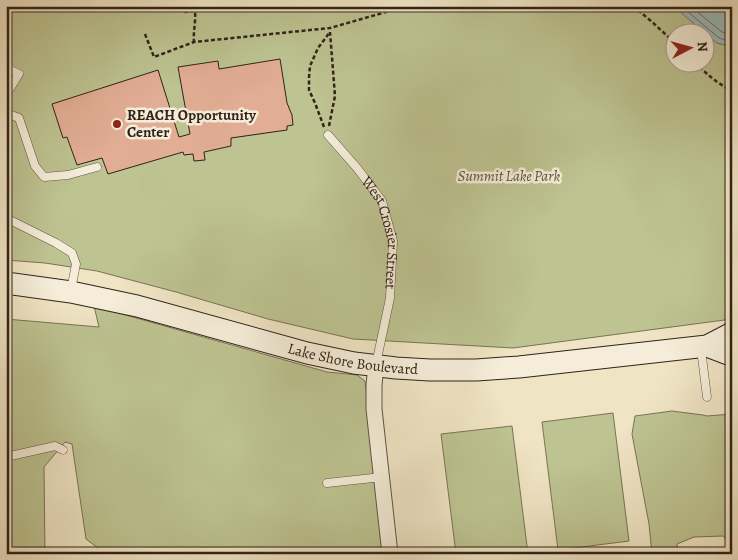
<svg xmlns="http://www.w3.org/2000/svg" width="738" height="560" viewBox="0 0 738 560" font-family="Alegreya,serif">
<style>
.green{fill:#bdc391;stroke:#777355}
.water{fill:#9dbcbd;stroke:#727f7b}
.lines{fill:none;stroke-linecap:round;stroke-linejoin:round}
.shore{stroke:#67706b;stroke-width:1}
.building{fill:#e1ad94;stroke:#312319}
.lane-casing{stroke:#605344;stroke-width:9}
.street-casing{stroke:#605344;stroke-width:17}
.secondary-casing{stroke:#312319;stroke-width:23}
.path{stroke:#312319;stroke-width:2.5;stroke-dasharray:4 2.5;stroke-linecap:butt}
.lane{stroke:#f5edd9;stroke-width:8}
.street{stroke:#f5edd9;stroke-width:15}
.secondary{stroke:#f5edd9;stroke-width:21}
.poi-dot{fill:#8f2418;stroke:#f5edd9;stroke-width:2}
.labels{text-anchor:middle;stroke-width:5;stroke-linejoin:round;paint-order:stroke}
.poi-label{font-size:15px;font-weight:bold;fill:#312319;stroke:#f5edd9;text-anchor:start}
.park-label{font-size:15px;font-style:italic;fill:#5b533d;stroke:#f5edd9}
.street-label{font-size:15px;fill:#312319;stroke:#f5edd9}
</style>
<rect width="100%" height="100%" fill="#efe4c4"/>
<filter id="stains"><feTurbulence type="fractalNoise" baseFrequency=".004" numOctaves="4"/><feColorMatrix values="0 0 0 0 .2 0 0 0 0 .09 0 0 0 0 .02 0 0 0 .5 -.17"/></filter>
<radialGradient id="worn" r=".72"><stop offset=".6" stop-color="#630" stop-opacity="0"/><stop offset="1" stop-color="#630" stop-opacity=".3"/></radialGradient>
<g class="green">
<path d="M 6,6 L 673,6 L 705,32 L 676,32 L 676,62 L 706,62 L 706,33 L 717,43 L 732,47 L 732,319 L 513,348 L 353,339 L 268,319 L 176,292 L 97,271 L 45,263 L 6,260 Z"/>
<path d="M 94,306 L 327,372 L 357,375 L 365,381 L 384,554 L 106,554 L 86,539 L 72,444 L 65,442 L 44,467 L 45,554 L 6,554 L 6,319 L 99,327 Z"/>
<path d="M 672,411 L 703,415 L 707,416 L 732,414 L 732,544 L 723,536 L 694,537 L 677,544 L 678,554 L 652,554 L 649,524 L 632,434 L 635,416 Z"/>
<path d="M 613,413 L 629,541 L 558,550 L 542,422 Z"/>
<path d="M 512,426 L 528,554 L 456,554 L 441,434 Z"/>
</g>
<path class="water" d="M 673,6 L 732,6 L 732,47 L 717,43 Z"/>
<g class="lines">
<g class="shore">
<path d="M 681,6 L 719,38 L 732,42"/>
<path d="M 690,6 L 722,32 L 732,35"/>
</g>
</g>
<path class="building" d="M 280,59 L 287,103 L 292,115 L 293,125 L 287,126 L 287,130 L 231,138 L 231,146 L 204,152 L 205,160 L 194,161 L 193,154 L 184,155 L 183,152 L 108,174 L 102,158 L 77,165 L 67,137 L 63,138 L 52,104 L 158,70 L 179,137 L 190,134 L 178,67 L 218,61 L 219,69 Z"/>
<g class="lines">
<defs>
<g id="lane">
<path d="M 6,68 L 19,74 L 6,95"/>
<path d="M 6,113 L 19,118 L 35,166 L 44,177 L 68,175 L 97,167"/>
<path id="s1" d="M 328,135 L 357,168 L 382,201 L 393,241 L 390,298 L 376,364"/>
<path d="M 6,218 L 56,243 L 72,253 L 76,264 L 71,290"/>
<path d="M 701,349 L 707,397"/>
<path d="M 6,457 L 55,446 L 63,450"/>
<path d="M 327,483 L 382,477"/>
</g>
<path id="street" d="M 376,366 L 374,385 L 374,409 L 390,554"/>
<g id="secondary">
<path id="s2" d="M 6,283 L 71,292 L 137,306 L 307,353 L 354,363 L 396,368 L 430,370 L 476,370 L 519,367 L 707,346 L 732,333"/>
<path d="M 707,346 L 728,354 L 732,353"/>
</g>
</defs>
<use href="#lane" class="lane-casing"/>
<use href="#street" class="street-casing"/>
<use href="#secondary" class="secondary-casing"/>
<g class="path">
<path d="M 181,6 L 183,11 L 185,12 L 195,11 C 196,22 193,31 194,42"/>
<path d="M 633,6 L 651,21 L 676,44"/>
<path d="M 145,34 L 154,57 L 194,42 L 330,28 L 407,6"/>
<path d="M 695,62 C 706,74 717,83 732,91"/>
<path d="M 329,126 L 335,96 L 330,32"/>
<path d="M 324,127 L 315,103 L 309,90 L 309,77 L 310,66 L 318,48 L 330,32"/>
</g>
<use href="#lane" class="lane"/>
<use href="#street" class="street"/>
<use href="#secondary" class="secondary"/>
</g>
<circle class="poi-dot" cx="117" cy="124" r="5"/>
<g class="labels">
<g class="poi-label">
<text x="127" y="120">REACH Opportunity<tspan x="127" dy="17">Center</tspan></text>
</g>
<g class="park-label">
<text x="509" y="181">Summit Lake Park</text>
</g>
<g class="street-label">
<text dy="5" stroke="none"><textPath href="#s1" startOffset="116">West Crosier Street</textPath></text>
<text dy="5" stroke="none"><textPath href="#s2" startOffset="356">Lake Shore Boulevard</textPath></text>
</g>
</g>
<rect width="738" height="560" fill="none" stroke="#efe4c4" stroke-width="25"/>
<rect x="8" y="8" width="723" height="545" fill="none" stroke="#312319" stroke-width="2.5"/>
<rect x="12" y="12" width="713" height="535" fill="none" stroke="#312319"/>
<g transform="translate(690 48) rotate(84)"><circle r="24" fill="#f5edd9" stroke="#a79c8c"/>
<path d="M0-4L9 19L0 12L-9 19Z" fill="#8f2418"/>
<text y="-8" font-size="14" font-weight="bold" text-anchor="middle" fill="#312319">N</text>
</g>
<rect width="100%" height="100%" filter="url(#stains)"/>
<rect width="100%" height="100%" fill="url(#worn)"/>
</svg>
